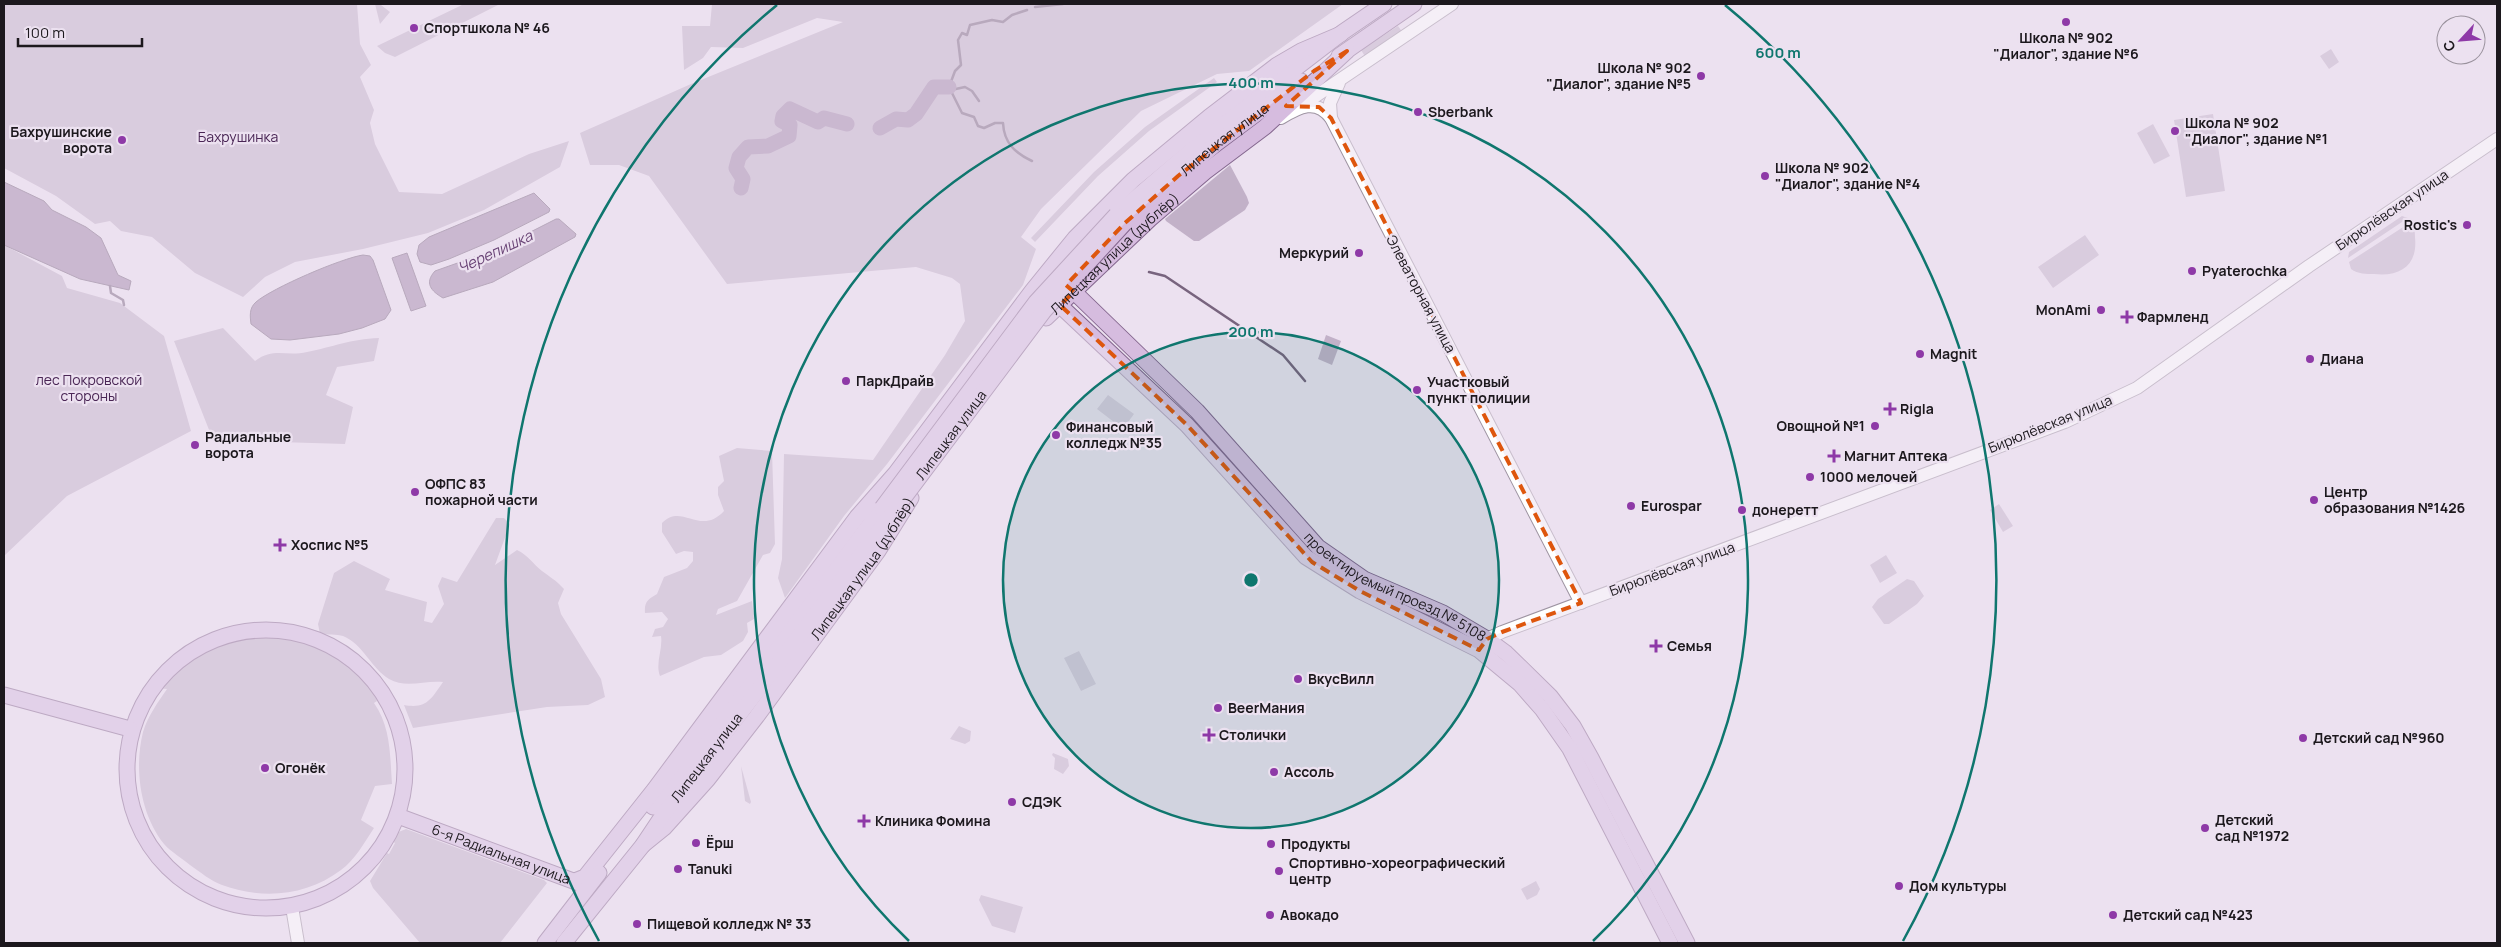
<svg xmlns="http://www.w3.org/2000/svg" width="2501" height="947" viewBox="0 0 2501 947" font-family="Manrope,sans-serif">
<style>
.green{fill:#c2b1c8}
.water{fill:#9f85a8;stroke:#78647e}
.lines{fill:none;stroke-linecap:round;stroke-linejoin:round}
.stream{stroke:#78647e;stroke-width:2.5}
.river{stroke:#9f85a8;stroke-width:15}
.minor-casing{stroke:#9e94a2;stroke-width:14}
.major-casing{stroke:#83658d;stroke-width:17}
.minor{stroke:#fff;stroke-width:12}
.major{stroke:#d6bcdf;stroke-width:15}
.major-bridge-casing{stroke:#83658d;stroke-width:17;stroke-linecap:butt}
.major-bridge{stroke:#d6bcdf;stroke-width:15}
.marked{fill:none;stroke:#de560d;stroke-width:4;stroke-dasharray:10 6;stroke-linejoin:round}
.ring{fill:none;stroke:#0f766e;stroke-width:2.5}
.poi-dot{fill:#8e39a7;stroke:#ece1f0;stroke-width:2}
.labels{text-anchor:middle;stroke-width:4.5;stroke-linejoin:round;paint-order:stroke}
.poi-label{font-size:14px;font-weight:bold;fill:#1c181d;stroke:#ece1f0;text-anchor:start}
.park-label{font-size:14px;fill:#4a2655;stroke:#ece1f0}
.street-label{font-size:14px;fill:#1c181d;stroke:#ece1f0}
.water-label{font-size:15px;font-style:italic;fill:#6a4476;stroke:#ece1f0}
.centre{fill:#0f766e;stroke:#ece1f0;stroke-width:2.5}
.ring-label{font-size:15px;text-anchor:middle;font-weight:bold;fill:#0f766e;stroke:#ece1f0;stroke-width:4.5;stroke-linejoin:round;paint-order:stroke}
</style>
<rect width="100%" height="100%" fill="#ece1f0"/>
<g class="green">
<path d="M 4,4 L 357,4 L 360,44 L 371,65 L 360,77 L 374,110 L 370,123 L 375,144 L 399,192 L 442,194 L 529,154 L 569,141 L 560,167 L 484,210 L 428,233 L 363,249 L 295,262 L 265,277 L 243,297 L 195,273 L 152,237 L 121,231 L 110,221 L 95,224 L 56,196 L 4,168 Z"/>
<path d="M 375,4 L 382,4 L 381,5 L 390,12 L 380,24 Z"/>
<path d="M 464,4 L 500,4 L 395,57 L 385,53 L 377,46 Z"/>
<path d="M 712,4 L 1343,4 L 1249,71 L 1217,74 L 1141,111 L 1041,209 L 1021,237 L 1036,249 L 1023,285 L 887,464 L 844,516 L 785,598 L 778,578 L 782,559 L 784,454 L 873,460 L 945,355 L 965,321 L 960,284 L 952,278 L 916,267 L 727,284 L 649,176 L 619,165 L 590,165 L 580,133 L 691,84 L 843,22 L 817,18 L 743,48 L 711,47 L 703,58 L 684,70 L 682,26 L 710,26 Z"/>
<path d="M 1398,26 L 1403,33 L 1366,58 L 1361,50 Z"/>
<path d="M 2331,49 L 2339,62 L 2329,69 L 2320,56 Z"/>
<path d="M 1214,78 L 1217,82 L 1149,131 L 1098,176 L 1035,242 L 1031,238 L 1094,172 L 1145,127 Z"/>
<path d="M 2213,114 L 2225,191 L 2186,197 L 2174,120 Z"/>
<path d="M 2153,124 L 2170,156 L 2154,164 L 2137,133 Z"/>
<path d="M 1230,165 L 1247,197 L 1249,203 L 1245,210 L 1199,241 L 1194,241 L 1166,221 L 1165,219 Z"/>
<path d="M 2402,216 L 2408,218 L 2348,258 L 2349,252 Z"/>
<path d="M 2411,222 C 2414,226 2415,231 2415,237 C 2418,265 2401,277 2374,274 C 2366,274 2358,274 2351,269 L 2349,262 Z"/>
<path d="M 2085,235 L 2099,255 L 2053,288 L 2038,267 Z"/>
<path d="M 4,245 L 62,276 L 67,288 L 120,303 L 164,336 L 191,431 L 67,496 L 4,556 Z"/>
<path d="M 223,328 L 255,361 C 274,347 286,357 307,352 C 333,347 350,339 379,338 L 374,361 L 337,367 L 326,395 L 353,407 L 345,444 L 213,440 L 174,341 Z"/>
<path d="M 1326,335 L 1341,341 L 1332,365 L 1318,359 Z"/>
<path d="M 1108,395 L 1134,414 L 1123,429 L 1097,409 Z"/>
<path d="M 737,448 L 772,451 L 775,544 L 770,553 L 763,555 L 737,601 L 718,609 L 716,615 L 752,601 L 754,619 L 747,623 L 748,632 L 743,641 L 721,655 L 704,657 L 660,676 C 655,663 663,650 661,636 L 652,637 L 655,629 L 663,627 L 668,619 L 662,612 L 645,613 C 644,602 648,599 657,594 L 664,577 L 687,568 L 693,561 L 693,552 L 684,551 L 676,554 L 662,532 L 662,523 C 682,502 700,537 724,511 L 718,495 L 718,487 L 724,481 L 719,456 Z"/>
<path d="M 1999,504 L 2013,526 L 2003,532 L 1990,510 Z"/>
<path d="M 496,518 L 504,518 L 510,524 L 495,565 L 517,550 C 528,555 533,564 542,571 C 551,578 555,579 564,589 L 558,603 L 561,614 L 601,679 L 605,697 L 588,705 L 547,707 L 413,728 L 404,705 C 427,709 431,699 443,682 C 425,680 406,689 389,679 C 371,668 363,644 343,636 C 337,634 327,635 320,634 L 318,624 L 334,573 L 354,561 L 390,579 L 385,590 L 427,602 L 424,621 L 432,623 L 444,604 L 438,586 L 442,577 L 457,582 Z"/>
<path d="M 1886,555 L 1897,573 L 1880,583 L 1870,565 Z"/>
<path d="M 1907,579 L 1914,581 L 1924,596 L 1917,604 L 1889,624 L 1884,624 L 1872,607 L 1878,599 Z"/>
<path d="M 251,635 L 286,635 L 321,647 L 332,655 L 343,659 L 371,688 L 377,701 L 374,703 C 391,727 390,756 392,784 L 375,786 L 361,820 L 374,828 C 364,843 355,860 341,870 C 307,896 262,900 222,885 C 211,881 200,872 190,865 C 182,858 171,852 164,844 C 140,814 134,768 143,732 C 148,716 158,702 167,689 L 156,688 L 187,658 L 212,647 L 221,646 L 235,638 Z"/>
<path d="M 1079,651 L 1096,684 L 1081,691 L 1064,658 Z"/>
<path d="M 959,726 L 971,731 L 970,741 L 965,744 L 950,739 Z"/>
<path d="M 1053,753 L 1068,759 L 1069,766 L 1063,774 L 1054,769 L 1055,758 L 1052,755 Z"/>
<path d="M 741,766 L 751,802 L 750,804 L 745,801 Z"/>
<path d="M 406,829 L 544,880 L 547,883 L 500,943 L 420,943 L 373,888 L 370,881 L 387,853 L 389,854 L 395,843 L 392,841 L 396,833 Z"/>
<path d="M 1536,881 L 1540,889 L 1537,895 L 1527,900 L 1521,889 Z"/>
<path d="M 981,895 L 1023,907 L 1015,933 L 992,926 L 979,900 Z"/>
</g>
<g class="water">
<path d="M 4,182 L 44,201 L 52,210 L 86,227 L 101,238 L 118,275 L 131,281 L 129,290 L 80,279 L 4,245 Z"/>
<path d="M 534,193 L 550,209 L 549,212 L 494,240 L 449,259 L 431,265 L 420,262 L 417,254 L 419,245 L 429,237 Z"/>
<path d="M 556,219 L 559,219 L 576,234 L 575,237 L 493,282 L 443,298 C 431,291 424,283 435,271 L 497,249 Z"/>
<path d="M 407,253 L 426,306 L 411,311 L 392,258 Z"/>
<path d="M 363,255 L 370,256 L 373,260 L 391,310 L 385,319 L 362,328 L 339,334 L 290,340 L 271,339 L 251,324 C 250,316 249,308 256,302 C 272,288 342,258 363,255 Z"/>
</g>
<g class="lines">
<g class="stream">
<path d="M 1035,7 L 1063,4"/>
<path d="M 1027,10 L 1012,15 L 1003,22 L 992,20 L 970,25 L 967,35 L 962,33 L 958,40 L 961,65 L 955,71 L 949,87 L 962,113 L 974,117 L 978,126 L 984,128 L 995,123 L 1003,123 C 1004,143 1015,153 1032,161"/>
<path d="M 951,90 L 965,87 L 972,91 L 979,101"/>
<path d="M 1149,272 L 1165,276 L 1283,355 L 1305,381"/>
<path d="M 110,286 L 111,293 L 123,300 L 124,305"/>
</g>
<g class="river">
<path d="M 880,128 L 896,119 L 908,120 L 916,114 L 934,87 L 949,87"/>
<path d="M 741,188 L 743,179 L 736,168 L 739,157 L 748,147 L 768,146 L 789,136 L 790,125 L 782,121 L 783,116 L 790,109 L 818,122 L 824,118 L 847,124"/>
</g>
<defs>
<g id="minor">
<path d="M 1301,106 L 1452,4"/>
<path d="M 1281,118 C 1299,107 1316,98 1331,118 L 1581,603"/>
<path d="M 1331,118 L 1330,103 L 1339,83"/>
<path d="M 1483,645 L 1487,639 L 1502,632 L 2065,422 L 2137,388 L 2309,266 L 2497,139"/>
<path d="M 292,907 L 298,943"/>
</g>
<g id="major">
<path d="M 1339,56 L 1414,4"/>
<path d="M 1116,215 L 1210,134 L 1343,32 L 1384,4"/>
<path id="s1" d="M 1125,223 L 1216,144 L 1301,81"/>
<path id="s2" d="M 1067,285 L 1197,411 L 1318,547 L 1364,579 L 1443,613 L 1487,639 L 1506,653 L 1550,696 L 1573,726 L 1591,758 L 1687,943"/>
<path d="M 1052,298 L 1187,425 L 1306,557 L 1360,591 L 1479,650 L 1520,684 L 1542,709 L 1570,749 L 1670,943"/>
<path id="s3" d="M 1046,318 L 1150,219 L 1205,172 L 1265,127 L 1347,51"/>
<circle cx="266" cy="769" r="139"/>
<path d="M 4,695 L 130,729"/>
<path d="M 653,807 L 700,749 L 882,508"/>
<path id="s4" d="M 398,816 L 584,885"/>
<path id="s5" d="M 643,845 L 664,828 L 708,779 L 757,716 L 878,551 L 911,498"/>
<path d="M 575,881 L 585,877 L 654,790 L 857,517 L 895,474 L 1032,291 L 1075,238 L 1133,180 L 1209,117 L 1277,65 L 1301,51 L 1341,34"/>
<path d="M 545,943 L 599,873"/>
<path id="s6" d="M 564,943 L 643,845 L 663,815 L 891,515"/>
</g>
</defs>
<use href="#minor" class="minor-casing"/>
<use href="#major" class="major-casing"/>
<use href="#minor" class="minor"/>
<use href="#major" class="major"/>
<defs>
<g id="major-bridge">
<path d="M 882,508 L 1036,302 L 1116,215"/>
<path id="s7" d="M 891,515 L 1044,311 L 1125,223"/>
</g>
</defs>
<use href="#major-bridge" class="major-bridge-casing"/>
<use href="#major-bridge" class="major-bridge"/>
</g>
<path d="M0 0H2501V947H0ZM 1347,51 L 1286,106 L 1319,107 L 1331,118 L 1581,603 L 1502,632 L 1487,639 L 1479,650 L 1360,591 L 1312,562 L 1187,425 L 1060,305 L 1074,292 L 1066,285 L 1125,223 L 1178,176 L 1314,71 Z" fill="#ece1f0" fill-opacity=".55" fill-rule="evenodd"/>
<path class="marked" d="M 1347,51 L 1286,106 L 1319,107 L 1331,118 L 1581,603 L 1502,632 L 1487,639 L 1479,650 L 1360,591 L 1312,562 L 1187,425 L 1060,305 L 1074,292 L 1066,285 L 1125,223 L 1178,176 L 1314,71 Z"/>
<circle cx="1251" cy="580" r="248" fill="#0f766e" fill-opacity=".12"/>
<g class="ring">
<circle cx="1251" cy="580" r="248"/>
<path d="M909 941A497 497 0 1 1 1593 941"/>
<path d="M599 941A745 745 0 0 1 777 5M1725 5A745 745 0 0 1 1903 941"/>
</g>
<g class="poi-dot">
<circle cx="2066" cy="22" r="5"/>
<circle cx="414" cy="28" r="5"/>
<circle cx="1701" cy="76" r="5"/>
<circle cx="1418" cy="112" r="5"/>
<circle cx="2175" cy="131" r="5"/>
<circle cx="122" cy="140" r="5"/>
<circle cx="1765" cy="176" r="5"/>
<circle cx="2467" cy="225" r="5"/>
<circle cx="1359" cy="253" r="5"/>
<circle cx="2192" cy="271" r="5"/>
<circle cx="2101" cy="310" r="5"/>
<path d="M2124.5 309.5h5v5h5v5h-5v5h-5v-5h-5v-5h5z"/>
<circle cx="1920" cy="354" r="5"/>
<circle cx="2310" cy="359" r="5"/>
<circle cx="846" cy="381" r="5"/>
<circle cx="1417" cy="390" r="5"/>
<path d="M1887.5 401.5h5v5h5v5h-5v5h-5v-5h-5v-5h5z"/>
<circle cx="1875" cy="426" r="5"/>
<circle cx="1056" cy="435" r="5"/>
<circle cx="195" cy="445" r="5"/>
<path d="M1831.5 448.5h5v5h5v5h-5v5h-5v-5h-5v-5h5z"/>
<circle cx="1810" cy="477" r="5"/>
<circle cx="415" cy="492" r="5"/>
<circle cx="2314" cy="500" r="5"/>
<circle cx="1631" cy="506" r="5"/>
<circle cx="1742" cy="510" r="5"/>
<path d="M277.5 537.5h5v5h5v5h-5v5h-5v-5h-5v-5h5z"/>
<path d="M1653.5 638.5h5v5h5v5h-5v5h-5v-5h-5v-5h5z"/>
<circle cx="1298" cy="679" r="5"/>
<circle cx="1218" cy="708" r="5"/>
<path d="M1206.5 727.5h5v5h5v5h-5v5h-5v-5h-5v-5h5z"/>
<circle cx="2303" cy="738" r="5"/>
<circle cx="265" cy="768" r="5"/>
<circle cx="1274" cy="772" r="5"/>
<circle cx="1012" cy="802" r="5"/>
<path d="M861.5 813.5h5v5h5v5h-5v5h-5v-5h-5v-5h5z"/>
<circle cx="2205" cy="828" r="5"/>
<circle cx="696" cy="843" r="5"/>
<circle cx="1271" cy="844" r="5"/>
<circle cx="678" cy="869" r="5"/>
<circle cx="1279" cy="871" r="5"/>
<circle cx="1899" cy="886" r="5"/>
<circle cx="1270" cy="915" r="5"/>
<circle cx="2113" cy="915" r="5"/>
<circle cx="637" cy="924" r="5"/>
</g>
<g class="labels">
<g class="poi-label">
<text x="424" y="33">Спортшкола № 46</text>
<text x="2066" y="43" text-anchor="middle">Школа № 902<tspan x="2066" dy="16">"Диалог", здание №6</tspan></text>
<text x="1691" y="73" text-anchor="end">Школа № 902<tspan x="1691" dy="16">"Диалог", здание №5</tspan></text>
<text x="1428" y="117">Sberbank</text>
<text x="2185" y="128">Школа № 902<tspan x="2185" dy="16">"Диалог", здание №1</tspan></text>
<text x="112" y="137" text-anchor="end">Бахрушинские<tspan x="112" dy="16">ворота</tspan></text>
<text x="1775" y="173">Школа № 902<tspan x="1775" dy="16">"Диалог", здание №4</tspan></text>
<text x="2457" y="230" text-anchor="end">Rostic's</text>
<text x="1349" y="258" text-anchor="end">Меркурий</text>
<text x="2202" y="276">Pyaterochka</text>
<text x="2091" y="315" text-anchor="end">MonAmi</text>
<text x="2137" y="322">Фармленд</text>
<text x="1930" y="359">Magnit</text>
<text x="2320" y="364">Диана</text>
<text x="856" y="386">ПаркДрайв</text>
<text x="1427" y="387">Участковый<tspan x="1427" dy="16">пункт полиции</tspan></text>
<text x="1900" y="414">Rigla</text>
<text x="1865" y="431" text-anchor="end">Овощной №1</text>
<text x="1066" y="432">Финансовый<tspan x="1066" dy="16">колледж №35</tspan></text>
<text x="205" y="442">Радиальные<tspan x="205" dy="16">ворота</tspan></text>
<text x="1844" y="461">Магнит Аптека</text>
<text x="1820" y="482">1000 мелочей</text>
<text x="425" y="489">ОФПС 83<tspan x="425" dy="16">пожарной части</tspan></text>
<text x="2324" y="497">Центр<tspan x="2324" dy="16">образования №1426</tspan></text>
<text x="1641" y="511">Eurospar</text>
<text x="1752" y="515">донеретт</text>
<text x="291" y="550">Хоспис №5</text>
<text x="1667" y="651">Семья</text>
<text x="1308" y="684">ВкусВилл</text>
<text x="1228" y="713">BeerМания</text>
<text x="1219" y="740">Столички</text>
<text x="2313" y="743">Детский сад №960</text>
<text x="275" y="773">Огонёк</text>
<text x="1284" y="777">Ассоль</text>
<text x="1022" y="807">СДЭК</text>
<text x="2215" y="825">Детский<tspan x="2215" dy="16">сад №1972</tspan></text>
<text x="875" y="826">Клиника Фомина</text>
<text x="706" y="848">Ёрш</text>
<text x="1281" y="849">Продукты</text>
<text x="1289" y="868">Спортивно-хореографический<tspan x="1289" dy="16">центр</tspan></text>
<text x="688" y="874">Tanuki</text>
<text x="1909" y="891">Дом культуры</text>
<text x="1280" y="920">Авокадо</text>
<text x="2123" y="920">Детский сад №423</text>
<text x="647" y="929">Пищевой колледж № 33</text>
</g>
<g class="park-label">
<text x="238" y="142">Бахрушинка</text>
<text x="89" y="385">лес Покровской<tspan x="89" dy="16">стороны</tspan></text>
</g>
<g class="street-label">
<text dy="5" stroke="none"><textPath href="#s1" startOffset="130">Липецкая улица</textPath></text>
<text transform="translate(2392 210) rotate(-34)" y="5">Бирюлёвская улица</text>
<text dy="5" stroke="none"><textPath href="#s3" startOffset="94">Липецкая улица (дублёр)</textPath></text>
<text transform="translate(1421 294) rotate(62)" y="5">Элеваторная улица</text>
<text transform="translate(2050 424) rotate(-22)" y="5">Бирюлёвская улица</text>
<text dy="5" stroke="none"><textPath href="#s7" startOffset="100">Липецкая улица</textPath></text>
<text dy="5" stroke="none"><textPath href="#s5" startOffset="354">Липецкая улица (дублёр)</textPath></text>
<text transform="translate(1672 569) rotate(-20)" y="5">Бирюлёвская улица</text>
<text dy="5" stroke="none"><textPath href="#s2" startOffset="450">проектируемый проезд № 5108</textPath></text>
<text dy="5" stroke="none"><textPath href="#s6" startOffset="234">Липецкая улица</textPath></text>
<text dy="5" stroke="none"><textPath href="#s4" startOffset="110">6-я Радиальная улица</textPath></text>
</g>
<g class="water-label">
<text transform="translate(495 252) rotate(-25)" y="5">Черепишка</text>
</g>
</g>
<circle cx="1251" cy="580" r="8" class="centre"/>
<g class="ring-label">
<text x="1778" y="58">600 m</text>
<text x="1251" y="88">400 m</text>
<text x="1251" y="337">200 m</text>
</g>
<rect width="2501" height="947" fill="none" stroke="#1c181d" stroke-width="10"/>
<g transform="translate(2461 40) rotate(244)"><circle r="24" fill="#ece1f0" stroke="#99919c"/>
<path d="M0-4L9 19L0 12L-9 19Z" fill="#8e39a7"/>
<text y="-8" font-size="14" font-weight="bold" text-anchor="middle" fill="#1c181d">С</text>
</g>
<path d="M18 38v8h124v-8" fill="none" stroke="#1c181d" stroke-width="2.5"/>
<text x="25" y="38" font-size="15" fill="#1c181d" stroke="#ece1f0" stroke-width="4" paint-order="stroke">100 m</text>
</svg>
